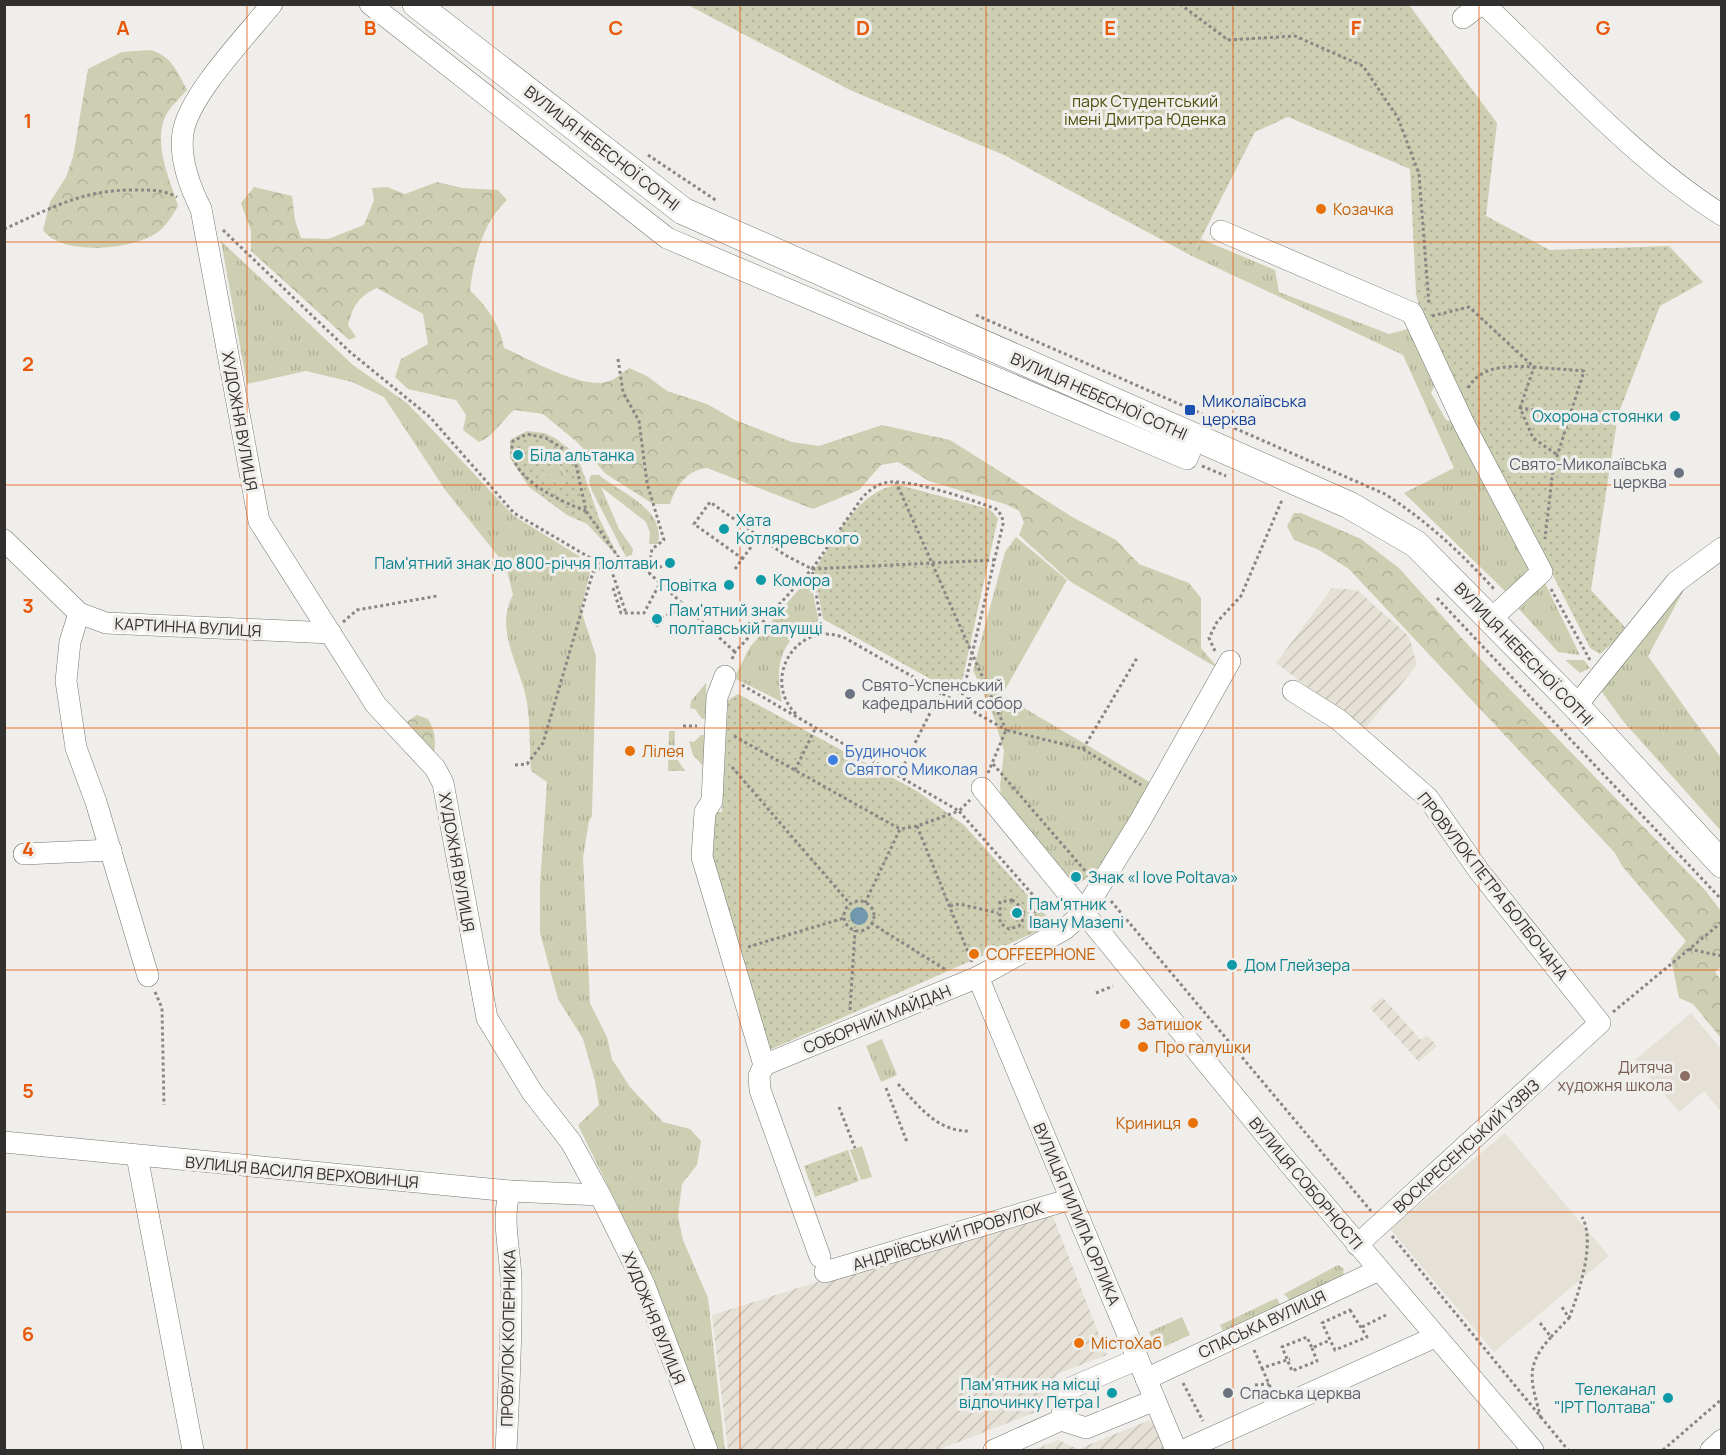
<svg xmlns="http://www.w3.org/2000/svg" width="1726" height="1455" viewBox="0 0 1726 1455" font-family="Manrope,sans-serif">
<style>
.built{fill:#e6e1d6}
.industrial{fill:url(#industrial-furrows)}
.grass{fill:url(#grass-tufts)}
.forest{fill:url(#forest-crowns)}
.park{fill:url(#park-dots);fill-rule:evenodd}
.garden{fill:#cdcfb2}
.water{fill:url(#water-ripples)}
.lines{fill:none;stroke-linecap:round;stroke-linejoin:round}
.minor-casing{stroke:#777672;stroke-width:22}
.major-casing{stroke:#777672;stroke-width:28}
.path{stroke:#898785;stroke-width:3;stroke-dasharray:3 3;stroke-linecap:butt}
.minor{stroke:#fff;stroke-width:21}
.major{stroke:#fff;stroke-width:27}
.grid{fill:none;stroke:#e8590c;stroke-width:1.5;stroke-opacity:0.55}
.food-dot{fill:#e8710a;stroke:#f0eeeb;stroke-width:2}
.transit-dot{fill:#1a4fb4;stroke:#f0eeeb;stroke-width:2}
.culture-dot{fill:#0f9aa8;stroke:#f0eeeb;stroke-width:2}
.worship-dot{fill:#6b7280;stroke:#f0eeeb;stroke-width:2}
.shop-dot{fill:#3f7fe0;stroke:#f0eeeb;stroke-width:2}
.education-dot{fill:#8d6e63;stroke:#f0eeeb;stroke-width:2}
.labels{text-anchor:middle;stroke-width:6;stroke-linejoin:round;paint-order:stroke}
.park-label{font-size:16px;fill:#4e500e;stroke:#f0eeeb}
.street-label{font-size:16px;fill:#31302f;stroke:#f0eeeb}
.food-label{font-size:16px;fill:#c56008;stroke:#f0eeeb;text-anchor:start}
.transit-label{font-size:16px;fill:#164399;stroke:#f0eeeb;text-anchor:start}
.culture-label{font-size:16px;fill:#0d838f;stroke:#f0eeeb;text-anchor:start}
.worship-label{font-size:16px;fill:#5b616d;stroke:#f0eeeb;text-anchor:start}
.shop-label{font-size:16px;fill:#366cbe;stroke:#f0eeeb;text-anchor:start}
.education-label{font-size:16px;fill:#785e54;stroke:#f0eeeb;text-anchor:end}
.grid-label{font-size:20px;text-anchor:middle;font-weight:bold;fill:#e8590c;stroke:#f0eeeb;stroke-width:6;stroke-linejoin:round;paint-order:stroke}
</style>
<defs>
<pattern id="industrial-furrows" width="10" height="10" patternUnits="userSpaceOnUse" patternTransform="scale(1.5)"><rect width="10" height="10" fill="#e6e1d6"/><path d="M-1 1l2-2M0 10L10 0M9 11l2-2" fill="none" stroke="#c6c1b8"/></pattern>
<pattern id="grass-tufts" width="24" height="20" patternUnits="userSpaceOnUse" patternTransform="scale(1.5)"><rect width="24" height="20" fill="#cdcfb2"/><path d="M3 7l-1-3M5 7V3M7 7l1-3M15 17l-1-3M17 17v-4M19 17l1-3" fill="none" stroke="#b0b299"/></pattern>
<pattern id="forest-crowns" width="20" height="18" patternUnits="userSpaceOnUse" patternTransform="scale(1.5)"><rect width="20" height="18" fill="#cdcfb2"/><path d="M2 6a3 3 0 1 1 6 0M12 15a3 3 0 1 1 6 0" fill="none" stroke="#b0b299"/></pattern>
<pattern id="park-dots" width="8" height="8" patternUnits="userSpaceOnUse" patternTransform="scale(1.5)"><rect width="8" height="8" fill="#cdcfb2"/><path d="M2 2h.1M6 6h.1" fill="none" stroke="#b0b299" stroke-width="1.8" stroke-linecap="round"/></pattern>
<pattern id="water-ripples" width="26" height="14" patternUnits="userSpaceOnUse" patternTransform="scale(1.5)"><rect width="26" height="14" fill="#7198ae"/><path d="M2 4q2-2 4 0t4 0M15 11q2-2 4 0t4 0" fill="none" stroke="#5d7c8e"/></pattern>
</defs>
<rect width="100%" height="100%" fill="#f0eeeb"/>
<g class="built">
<path d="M 1691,1013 L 1721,1049 L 1721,1112 L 1704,1091 L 1679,1112 L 1635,1060 Z"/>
<path d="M 1505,1133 L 1609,1256 L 1494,1352 L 1390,1229 Z"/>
</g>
<g class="industrial">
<path d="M 1332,588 L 1357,590 L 1409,636 L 1417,665 L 1364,730 L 1276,663 Z"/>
<path d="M 1382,997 L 1421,1040 L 1427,1035 L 1437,1046 L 1419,1062 L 1370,1008 Z"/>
<path d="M 1050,1209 L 1107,1355 L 1057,1374 L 1044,1409 L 938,1450 L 728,1450 L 712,1315 Z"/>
<path d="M 1150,1420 L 1157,1422 L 1169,1450 L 1033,1450 L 1058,1440 L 1078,1449 Z"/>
</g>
<g class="grass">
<path d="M 1201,239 L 1275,270 L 1279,292 L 1389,334 L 1408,329 L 1437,379 L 1431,393 L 1446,420 L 1458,423 L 1534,571 L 1507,593 L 1404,493 L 1454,468 L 1403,355 L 1192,256 Z"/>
<path d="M 221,241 L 353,365 L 407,403 L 514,516 L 592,564 L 581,610 L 596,656 L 592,816 L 589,821 L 583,857 L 590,1003 L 607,1037 L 612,1059 L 630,1087 L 663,1122 L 690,1129 L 701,1141 L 697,1165 L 682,1184 L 678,1216 L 683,1240 L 708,1298 L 725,1450 L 714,1450 L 689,1374 L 645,1262 L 578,1125 L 599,1105 L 595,1081 L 583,1039 L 558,999 L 540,933 L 540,885 L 547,782 L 531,771 C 529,746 531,717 525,693 C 517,661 495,627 513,595 L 506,566 L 446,491 L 384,397 L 352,382 L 306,371 L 247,384 Z"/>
<path d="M 555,459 L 566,476 L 563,483 L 557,484 L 542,472 L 553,465 Z"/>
<path d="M 591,475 L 599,475 C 620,493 666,508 658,544 L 649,544 L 650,533 L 646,522 L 601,487 L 619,529 L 633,549 L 632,555 L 626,557 L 592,491 L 589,481 Z"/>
<path d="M 1016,537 L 1067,580 L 1002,695 L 1153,784 L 1099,870 L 1069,890 L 1002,804 L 1000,786 L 1004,751 L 993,715 L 973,670 L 1005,552 Z"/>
<path d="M 810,576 L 819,624 C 812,624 808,627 802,631 C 777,647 776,675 782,702 L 734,678 L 750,647 Z"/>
<path d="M 1545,583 L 1580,655 L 1558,652 L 1519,609 Z"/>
<path d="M 1686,586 L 1648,656 L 1721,758 L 1721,831 L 1623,721 L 1602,692 L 1612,674 Z"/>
<path d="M 1565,660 L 1584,660 L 1590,668 L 1580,673 Z"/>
<path d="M 706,683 L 706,719 L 702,719 L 695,709 L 690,708 L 691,701 Z"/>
<path d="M 669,731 L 675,731 C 674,747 674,759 686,771 L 668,771 Z"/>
<path d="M 701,735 L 705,735 L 705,768 L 693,755 L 689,741 L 694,742 Z"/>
<path d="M 882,1039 L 897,1075 L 881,1082 L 866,1046 Z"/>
<path d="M 1338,1265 L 1343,1268 L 1344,1277 L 1290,1301 L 1284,1294 Z"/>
<path d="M 1277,1298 L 1280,1305 L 1223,1331 L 1220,1325 Z"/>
<path d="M 1182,1317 L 1190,1335 L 1157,1350 L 1149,1332 Z"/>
</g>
<g class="forest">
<path d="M 150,50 C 171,55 178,73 187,90 C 180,98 169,108 165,117 C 153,145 170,179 178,206 C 172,216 166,227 155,234 C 130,250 62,256 43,230 L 50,202 L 66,177 L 73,157 L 88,69 L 122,52 Z"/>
<path d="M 437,182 L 462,188 L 498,190 L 507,200 C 483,222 474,258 470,290 C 487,307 500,324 504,348 C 528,358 584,391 609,381 C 616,379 623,372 629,368 L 647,376 L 667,391 L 707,404 L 735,420 L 792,442 L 819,446 L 882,425 L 950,440 L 1074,518 L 1116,540 L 1139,564 L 1189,583 L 1201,598 L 1201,648 L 1219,669 L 1071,582 L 1019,535 L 1024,522 L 1019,511 L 1008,505 L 929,481 L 898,462 L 881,465 L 859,490 L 813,509 L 707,468 C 687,470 676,486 670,504 L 653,504 L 606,474 L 577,442 L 543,414 L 514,410 C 501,421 495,435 479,442 L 463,430 L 466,415 L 456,400 L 408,389 L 395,377 L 401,359 L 428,344 L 423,314 L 377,288 C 359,296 353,306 348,325 L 356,337 L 349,340 L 251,251 L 251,231 L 241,203 L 254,187 L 292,196 L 295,220 L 301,238 L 328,239 L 364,225 L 374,200 L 372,188 L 387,187 L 405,194 Z"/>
<path d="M 1294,513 L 1301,513 L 1361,539 L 1399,568 L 1487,666 L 1705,890 L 1721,911 L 1721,966 L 1715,972 L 1721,980 L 1721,1038 L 1693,1004 L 1679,998 L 1671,959 L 1686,941 L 1622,866 L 1615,853 L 1349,569 L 1319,550 L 1294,540 L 1287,526 Z"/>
<path d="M 417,715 L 428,719 C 435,730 437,743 433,756 L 405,723 Z"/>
</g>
<g class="park">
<path d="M 688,5 L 1409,5 L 1497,123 L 1486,216 L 1550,250 L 1669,246 L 1703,282 L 1660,306 L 1618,415 L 1591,590 L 1625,627 L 1616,640 L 1600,654 L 1590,648 L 1423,321 L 1416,294 L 1410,169 L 1288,117 L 1255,132 L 1192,256 L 1006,156 L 850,90 Z"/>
<path d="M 527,431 L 544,433 L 555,438 L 577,455 L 599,518 L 619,558 L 587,524 L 567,515 L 529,487 L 510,458 L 510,440 ZM 556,460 L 566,475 L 563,483 L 557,484 L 542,472 L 553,465 Z"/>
<path d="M 899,485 L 989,509 L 998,518 L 959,695 L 823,619 L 814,570 C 835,540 859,488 899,485 Z"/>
<path d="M 738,694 L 917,791 L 964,825 L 1054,924 L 767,1051 L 706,857 L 710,812 L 722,812 L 728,700 Z"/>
<path d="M 848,1150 L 859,1181 L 815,1197 L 804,1166 Z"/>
</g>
<path class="garden" d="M 862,1146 L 872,1177 L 861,1180 L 850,1150 Z"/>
<circle class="water" cx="859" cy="916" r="9"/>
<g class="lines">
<defs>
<g id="minor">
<path d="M 272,4 C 248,34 188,96 183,133 C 179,159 190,187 201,209 L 259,521 L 376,705 L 435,768 L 443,783 L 487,1018 L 532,1092 L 571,1142 L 600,1195 L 644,1284 L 707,1450"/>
<path d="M 370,4 L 667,238 L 1187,459 L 1195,439"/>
<path d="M 1484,4 C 1558,74 1636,161 1722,215"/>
<path d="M 1463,18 L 1481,4"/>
<path d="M 1221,231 L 1412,313 L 1464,424 L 1542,572 L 1491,619"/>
<path d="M 4,540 L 79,613 L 106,623 L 331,633"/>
<path d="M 79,613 L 70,642 L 66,681 L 76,748 L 96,802 L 148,976"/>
<path d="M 725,676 L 717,697 L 712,801 L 705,812 L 702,857 L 764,1065 L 978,977 L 1065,929 L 1083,913 L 1140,821 L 1230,661"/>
<path d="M 1293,691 L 1339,720 L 1428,798 L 1479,871 L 1600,1023 L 1357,1245"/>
<path d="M 1576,706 L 1676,582 L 1722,548"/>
<path d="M 982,788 L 1287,1161 L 1533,1450"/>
<path d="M 24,854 L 111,850"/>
<path d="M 978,977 L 1176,1450"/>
<path d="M 764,1065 L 759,1076 L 760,1090 L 820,1257"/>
<path d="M 4,1142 L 510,1191 L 600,1195"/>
<path d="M 137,1156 L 193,1450"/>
<path d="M 825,1272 L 1071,1199"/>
<path d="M 1138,1359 L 1066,1390 L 1061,1420 L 1086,1428 L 1155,1400"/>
<path d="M 1146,1379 L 1379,1270"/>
<path d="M 506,1450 C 509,1393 512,1336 511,1278 C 510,1250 501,1218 510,1191"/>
<path d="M 994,1450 L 1061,1420"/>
<path d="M 1184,1450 L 1435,1337"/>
<path d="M 1711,1450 L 1722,1440"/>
</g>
<path id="major" d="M 416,4 L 683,211 L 1349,505 L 1416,544 L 1576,706 L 1722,864"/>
</defs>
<use href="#minor" class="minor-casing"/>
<use href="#major" class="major-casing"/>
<g class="path">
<path d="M 1180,4 L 1228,40 L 1295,36 L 1363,66 L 1398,118 L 1419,174 L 1429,304"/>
<path d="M 648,155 L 717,201"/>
<path d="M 4,229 C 50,209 81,190 132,190 C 149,190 161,189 177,197"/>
<path d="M 223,230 L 350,352 L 430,417 L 514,513 L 604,566"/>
<path d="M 976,315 L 1385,494 C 1427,521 1461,553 1495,590"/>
<path d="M 1432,316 L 1469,307 L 1534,367 L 1584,371 L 1553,469 L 1545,539"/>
<path d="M 618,359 L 623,392 L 639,421 L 647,483 L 664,540 L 652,549 L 648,572"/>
<path d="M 1468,388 C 1482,364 1510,366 1534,367 L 1520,408"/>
<path d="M 1556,454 L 1533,438 L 1520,408 L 1568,414"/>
<path d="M 1202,466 L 1226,476"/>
<path d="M 586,511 C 560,501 503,476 513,441 L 527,434 L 546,438 L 565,450 L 575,460 L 586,511 L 619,558 L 648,572 L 735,652"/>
<path d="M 743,559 L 694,524 L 710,502 L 785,555 L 812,569 L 994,560"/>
<path d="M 609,563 L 626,613"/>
<path d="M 735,569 L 759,536"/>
<path d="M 648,572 L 670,563"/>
<path d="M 613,588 L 621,613 L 644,613 L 660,583"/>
<path d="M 1551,589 L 1591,662"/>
<path d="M 1437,598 L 1722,900"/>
<circle cx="657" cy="620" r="5"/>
<path d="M 661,618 L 687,607"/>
<path d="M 343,622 L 357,610 L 437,596"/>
<path d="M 823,634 L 812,569 L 862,498 C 870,489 879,483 890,482 C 914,480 973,500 996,509 L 1002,516 L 1003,524 L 960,705"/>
<path d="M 1215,651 L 1209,638 L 1217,622 L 1241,596 L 1282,500"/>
<path d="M 732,659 L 735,652 L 812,569"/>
<path d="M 742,685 L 959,811 L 970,800"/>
<path d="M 796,714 C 760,679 798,618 845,638 L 1006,730 L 896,482"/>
<path d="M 683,726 L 697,726"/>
<path d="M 734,736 L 900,829"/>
<path d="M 1083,749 L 1137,658"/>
<path d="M 993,764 L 1087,873"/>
<path d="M 515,765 L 527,764 L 543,743 L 593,572 L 619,558"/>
<path d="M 732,767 L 850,904"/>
<path d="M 795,770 L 816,727"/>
<path d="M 988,773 L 1006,730 L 1083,749 L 1141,785"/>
<path d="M 899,775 L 940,693"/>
<path d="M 917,826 L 972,962"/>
<path d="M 1012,900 L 1020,906 L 1024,918 L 1019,926 L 1009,929 L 1000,923 L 1000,902 Z"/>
<path d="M 1111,901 L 1371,1211"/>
<circle cx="859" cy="916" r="15"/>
<path d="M 865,903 L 900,829 L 917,826 L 959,811 L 1047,911"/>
<path d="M 950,906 L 959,904 L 998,913"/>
<path d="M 1022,912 L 1047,911"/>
<path d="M 871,923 L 946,970"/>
<path d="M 748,947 L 844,918"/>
<path d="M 1689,949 L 1722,956"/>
<path d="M 155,992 L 162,1008 L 164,1105"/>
<path d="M 1096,993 L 1113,986"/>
<path d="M 850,1010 L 855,930"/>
<path d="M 1613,1012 L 1722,922"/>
<path d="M 898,1084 C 920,1107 937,1132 971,1131"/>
<path d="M 886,1088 L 907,1142"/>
<path d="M 839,1107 L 855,1148"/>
<path d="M 1392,1236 L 1568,1450"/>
<path d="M 1350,1310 L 1367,1337 L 1335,1350 L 1322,1323 Z"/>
<path d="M 1569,1318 C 1579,1293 1596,1241 1582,1217"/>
<path d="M 1540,1323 L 1551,1337 C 1523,1368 1532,1382 1541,1419"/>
<path d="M 1362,1327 L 1386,1315"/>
<path d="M 1551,1337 L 1569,1318 L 1562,1307"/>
<path d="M 1312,1348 L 1317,1361 L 1292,1371 L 1282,1347 L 1307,1337 L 1312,1348 L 1330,1340"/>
<path d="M 1254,1350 L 1262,1368 L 1290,1359"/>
<path d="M 1262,1368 L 1272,1391"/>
<path d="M 1183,1383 L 1203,1421"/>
<path d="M 1255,1385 L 1269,1384"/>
<path d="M 1663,1450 L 1722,1399"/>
</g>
<use href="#minor" class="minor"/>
<use href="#major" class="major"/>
</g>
<path class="grid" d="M 247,4 L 247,1450M 493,4 L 493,1450M 740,4 L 740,1450M 986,4 L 986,1450M 1233,4 L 1233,1450M 1479,4 L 1479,1450M 4,242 L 1722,242M 4,485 L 1722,485M 4,728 L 1722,728M 4,970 L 1722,970M 4,1212 L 1722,1212"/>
<g class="food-dot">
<circle cx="1321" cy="209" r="6"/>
<circle cx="630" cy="751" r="6"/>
<circle cx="974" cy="954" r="6"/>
<circle cx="1125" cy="1024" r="6"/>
<circle cx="1143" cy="1047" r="6"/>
<circle cx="1193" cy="1123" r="6"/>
<circle cx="1079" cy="1343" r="6"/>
</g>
<rect class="transit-dot" x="1184" y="404" width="12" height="12" rx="3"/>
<g class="culture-dot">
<circle cx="1675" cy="416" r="6"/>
<circle cx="518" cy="455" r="6"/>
<circle cx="724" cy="529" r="6"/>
<circle cx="670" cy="563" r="6"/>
<circle cx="761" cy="580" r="6"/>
<circle cx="729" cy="585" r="6"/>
<circle cx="657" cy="619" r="6"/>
<circle cx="1076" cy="877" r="6"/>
<circle cx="1017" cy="913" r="6"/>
<circle cx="1232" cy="965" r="6"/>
<circle cx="1112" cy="1393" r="6"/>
<circle cx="1668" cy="1398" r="6"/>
</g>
<g class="worship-dot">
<circle cx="1679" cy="473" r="6"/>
<circle cx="850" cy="694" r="6"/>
<circle cx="1228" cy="1393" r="6"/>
</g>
<circle class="shop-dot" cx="833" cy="760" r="6"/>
<circle class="education-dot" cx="1685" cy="1076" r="6"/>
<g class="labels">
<g class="park-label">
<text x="1145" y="107">парк Студентський<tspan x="1145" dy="18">імені Дмитра Юденка</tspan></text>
</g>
<g class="street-label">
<text transform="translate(602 148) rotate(38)" y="6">ВУЛИЦЯ НЕБЕСНОЇ СОТНІ</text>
<text transform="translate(1099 396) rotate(24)" y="6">ВУЛИЦЯ НЕБЕСНОЇ СОТНІ</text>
<text transform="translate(240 421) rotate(80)" y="6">ХУДОЖНЯ ВУЛИЦЯ</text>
<text transform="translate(188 627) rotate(3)" y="6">КАРТИННА ВУЛИЦЯ</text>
<text transform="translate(1524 654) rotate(46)" y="6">ВУЛИЦЯ НЕБЕСНОЇ СОТНІ</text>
<text transform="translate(457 862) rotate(80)" y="6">ХУДОЖНЯ ВУЛИЦЯ</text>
<text transform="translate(1493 886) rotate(52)" y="6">ПРОВУЛОК ПЕТРА БОЛБОЧАНА</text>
<text transform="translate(877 1019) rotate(-22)" y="6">СОБОРНИЙ МАЙДАН</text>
<text transform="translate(1466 1146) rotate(-42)" y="6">ВОСКРЕСЕНСЬКИЙ УЗВІЗ</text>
<text transform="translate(302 1172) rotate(5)" y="6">ВУЛИЦЯ ВАСИЛЯ ВЕРХОВИНЦЯ</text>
<text transform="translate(1306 1183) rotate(50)" y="6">ВУЛИЦЯ СОБОРНОСТІ</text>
<text transform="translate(1077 1214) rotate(67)" y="6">ВУЛИЦЯ ПИЛИПА ОРЛИКА</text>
<text transform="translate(948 1236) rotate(-17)" y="6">АНДРІЇВСЬКИЙ ПРОВУЛОК</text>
<text transform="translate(654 1318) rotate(68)" y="6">ХУДОЖНЯ ВУЛИЦЯ</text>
<text transform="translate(1262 1324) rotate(-25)" y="6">СПАСЬКА ВУЛИЦЯ</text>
<text transform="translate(508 1338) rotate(-89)" y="6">ПРОВУЛОК КОПЕРНИКА</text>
</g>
<g class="food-label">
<text x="1333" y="215">Козачка</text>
<text x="642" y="757">Лілея</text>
<text x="986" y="960">COFFEEPHONE</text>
<text x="1137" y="1030">Затишок</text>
<text x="1155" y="1053">Про галушки</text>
<text x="1181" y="1129" text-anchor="end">Криниця</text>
<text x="1091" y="1349">МістоХаб</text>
</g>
<g class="transit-label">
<text x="1202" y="407">Миколаївська<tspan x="1202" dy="18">церква</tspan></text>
</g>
<g class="culture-label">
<text x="1663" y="422" text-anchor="end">Охорона стоянки</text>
<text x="530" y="461">Біла альтанка</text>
<text x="736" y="526">Хата<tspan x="736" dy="18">Котляревського</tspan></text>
<text x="658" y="569" text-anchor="end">Пам'ятний знак до 800-річчя Полтави</text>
<text x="773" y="586">Комора</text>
<text x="717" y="591" text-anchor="end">Повітка</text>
<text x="669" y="616">Пам'ятний знак<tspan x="669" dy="18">полтавській галушці</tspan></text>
<text x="1088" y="883">Знак «I love Poltava»</text>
<text x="1029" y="910">Пам'ятник<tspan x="1029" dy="18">Івану Мазепі</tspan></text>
<text x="1244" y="971">Дом Глейзера</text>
<text x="1100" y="1390" text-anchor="end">Пам'ятник на місці<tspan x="1100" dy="18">відпочинку Петра I</tspan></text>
<text x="1656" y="1395" text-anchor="end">Телеканал<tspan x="1656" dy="18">"ІРТ Полтава"</tspan></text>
</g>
<g class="worship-label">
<text x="1667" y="470" text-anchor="end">Свято-Миколаївська<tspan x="1667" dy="18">церква</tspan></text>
<text x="862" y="691">Свято-Успенський<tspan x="862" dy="18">кафедральний собор</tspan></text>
<text x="1240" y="1399">Спаська церква</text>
</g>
<g class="shop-label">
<text x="845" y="757">Будиночок<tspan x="845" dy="18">Святого Миколая</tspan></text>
</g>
<g class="education-label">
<text x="1673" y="1073">Дитяча<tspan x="1673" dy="18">художня школа</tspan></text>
</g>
</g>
<g class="grid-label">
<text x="123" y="35">A</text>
<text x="370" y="35">B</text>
<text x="616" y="35">C</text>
<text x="863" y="35">D</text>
<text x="1110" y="35">E</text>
<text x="1356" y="35">F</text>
<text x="1603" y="35">G</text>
<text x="28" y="128">1</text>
<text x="28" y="371">2</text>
<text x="28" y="613">3</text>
<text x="28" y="856">4</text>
<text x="28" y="1098">5</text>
<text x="28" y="1341">6</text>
</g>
<rect width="1726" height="1455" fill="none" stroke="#31302f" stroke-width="12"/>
</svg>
